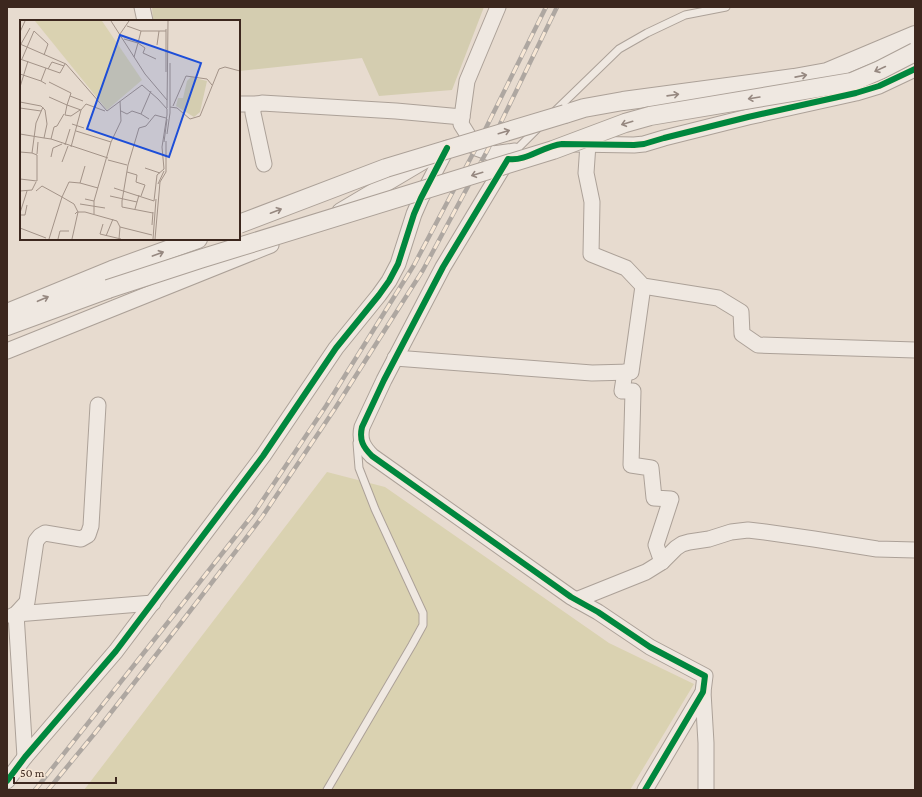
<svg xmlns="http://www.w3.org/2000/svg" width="922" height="797" viewBox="0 0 922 797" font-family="'Crimson Pro',serif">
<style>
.green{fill:#dad2b1}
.cemetery{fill:#d4cdb0}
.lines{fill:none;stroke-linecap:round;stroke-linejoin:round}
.service-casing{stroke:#aca198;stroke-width:9}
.minor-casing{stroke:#aca198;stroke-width:17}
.tertiary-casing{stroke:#aca198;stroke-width:20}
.service{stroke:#efe8e1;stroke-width:7}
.minor{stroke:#efe8e1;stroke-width:15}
.tertiary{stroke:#efe8e1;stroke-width:18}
.rail-casing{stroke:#aea7a1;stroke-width:4.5}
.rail{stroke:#f7e7d5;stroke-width:3;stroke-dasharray:9;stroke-linecap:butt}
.tertiary-bridge-casing{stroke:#aca198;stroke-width:20;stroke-linecap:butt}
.tertiary-bridge{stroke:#efe8e1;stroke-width:18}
.cycleway-casing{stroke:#f7e7d5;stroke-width:8}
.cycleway{stroke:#00873e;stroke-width:6}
.oneway{stroke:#968880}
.inset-road{fill:none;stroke:#a39388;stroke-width:1}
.view{fill:#1d4ed8;fill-opacity:0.15;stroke:#1d4ed8;stroke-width:2}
.inset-edge{fill:none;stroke:#3c271e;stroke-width:2}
</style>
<rect width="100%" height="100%" fill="#e7dbcf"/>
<path class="green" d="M 327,472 L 385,487 L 609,643 L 694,684 L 630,790 L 84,790 Z"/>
<path class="cemetery" d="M 152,7 L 484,7 L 452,90 L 379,96 L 362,58 L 239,71 L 239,21 L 153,21 Z"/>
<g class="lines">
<defs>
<g id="service">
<path d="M 554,112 L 619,49 L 647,33 L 685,15 L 726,7"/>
<path d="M 513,153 L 538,128"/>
<path d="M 327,790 L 412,645 L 423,625 L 423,613 L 375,509 L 359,468 L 357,443 L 358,440"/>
</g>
<g id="minor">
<path d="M 142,7 L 145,21"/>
<path d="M 498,7 L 467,81 L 461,124 L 476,148 L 493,154 L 515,151"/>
<path d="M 239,104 L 257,104 L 262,103 L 396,111 L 462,117"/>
<path d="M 257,104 L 253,108 L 253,113 L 264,164"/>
<path d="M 573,144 L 634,145 L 644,144 L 664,138 L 748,117 L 856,93 L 879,86 L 915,69"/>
<path d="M 588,144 L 586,173 L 592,202 L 591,254 L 626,268 L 643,286 L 718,298 L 741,312 L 742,334 L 758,345 L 915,350"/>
<path d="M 508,159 L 443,267 L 384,380 L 362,427 C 359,440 363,447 372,456 L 571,597 L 598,612 L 650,647 L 705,676 L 703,692 L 645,790"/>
<path d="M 340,211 L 426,160"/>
<path d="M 7,351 L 271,245"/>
<path d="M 395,358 L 592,373 L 631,372 L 643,286"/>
<path d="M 625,372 L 622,391 L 633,391 L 631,465 L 651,468 L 654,498 L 671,499 L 656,545 L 662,562"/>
<path d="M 576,600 L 646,572 L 662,562 L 676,548 L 682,544 L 689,542 L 709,539 L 731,532 L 748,530 L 765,532 L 814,539 L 877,549 L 915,550"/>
<path d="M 12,616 L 16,614 L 27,602 L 36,541 L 40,536 L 45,533 L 81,539 L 88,535 L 91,526 L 98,405"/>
<path d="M 703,692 L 706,743 L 706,790"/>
<path d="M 25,757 L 16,614 L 153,603"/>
<path d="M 7,781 L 25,757 L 116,651 L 263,456 L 336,348 L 379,295 L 389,281 L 398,264 L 414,214 L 421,198 L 447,148"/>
</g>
<g id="tertiary">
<path d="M 565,114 L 584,108 L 623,101 L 794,78 L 827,72 L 915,35"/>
<path d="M 7,313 L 112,270 L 198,239"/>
<path d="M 7,326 L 108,289"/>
</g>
</defs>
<use href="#service" class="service-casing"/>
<use href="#minor" class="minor-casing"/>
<use href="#tertiary" class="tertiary-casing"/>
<use href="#service" class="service"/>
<use href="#minor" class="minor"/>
<use href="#tertiary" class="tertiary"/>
<defs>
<g id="rail">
<path d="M 35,790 L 169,621 L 254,513 L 326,406 L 414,265 L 476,148 L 546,7"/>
<path d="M 48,790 L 95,733 L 177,628 L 262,517 L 334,410 L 423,270 L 487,151 L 557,7"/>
</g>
</defs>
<use href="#rail" class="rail-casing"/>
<use href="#rail" class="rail"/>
<defs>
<g id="tertiary-bridge">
<path d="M 239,224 L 386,168 L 565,114"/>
<path d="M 108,289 L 200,259 L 553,150 L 625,123 L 650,116 L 852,82 L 880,70 L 915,52"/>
</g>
</defs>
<use href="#tertiary-bridge" class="tertiary-bridge-casing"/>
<use href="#tertiary-bridge" class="tertiary-bridge"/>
<defs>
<g id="cycleway">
<path d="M 7,781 L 25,757 L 116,651 L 263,456 L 336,348 L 379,295 L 389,281 L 398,264 L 414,214 L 421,198 L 447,148"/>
<path d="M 645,790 L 703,692 L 705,676 L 650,647 L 598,612 L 571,597 L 372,456 C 363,447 359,440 362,427 L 384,380 L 443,267 L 508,159 C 526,162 543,146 562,144 L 634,145 L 644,144 L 664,138 L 748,117 L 856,93 L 879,86 L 915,69"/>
</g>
</defs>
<use href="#cycleway" class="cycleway-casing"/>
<use href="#cycleway" class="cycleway"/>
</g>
<defs><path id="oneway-shaft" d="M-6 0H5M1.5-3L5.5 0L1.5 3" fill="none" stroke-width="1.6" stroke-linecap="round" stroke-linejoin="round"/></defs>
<g class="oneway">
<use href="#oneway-shaft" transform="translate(880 69) rotate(155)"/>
<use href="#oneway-shaft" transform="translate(801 76) rotate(-11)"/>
<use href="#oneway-shaft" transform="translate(673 95) rotate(-8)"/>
<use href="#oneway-shaft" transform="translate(754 98) rotate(171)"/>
<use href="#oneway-shaft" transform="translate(627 123) rotate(163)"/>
<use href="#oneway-shaft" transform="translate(504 132) rotate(-17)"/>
<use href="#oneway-shaft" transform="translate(477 174) rotate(163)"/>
<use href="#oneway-shaft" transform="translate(276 211) rotate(-21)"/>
<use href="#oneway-shaft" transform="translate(158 254) rotate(-20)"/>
<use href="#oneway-shaft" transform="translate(43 299) rotate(-23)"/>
</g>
<g transform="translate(20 20)">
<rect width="220" height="220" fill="#e7dbcf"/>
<path d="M 15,1 L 82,1 L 122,60 L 87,90 Z" fill="#dad2b1"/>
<path d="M 171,57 L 187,61 L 180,92 L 174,97 L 156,86 L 158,78 L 163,78 L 167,61 Z" fill="#d4cdb0"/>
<path class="inset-road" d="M 91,1 L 125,54 L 147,80M 107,6 L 121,11 L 146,11M 146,9 L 146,52M 121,11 L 118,23 L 125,28 L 123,33 L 136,39M 0,12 L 5,1M 100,14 L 109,1M 104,19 L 118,23 L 114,37M 0,24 L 46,44 L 87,91 L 122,65 L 138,79 L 147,89 L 147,95 L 142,127 L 144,149 L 137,155 L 134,181M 1,24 L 10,8M 137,25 L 139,11M 0,39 L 40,53 L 45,44M 2,39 L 14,11 L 28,24 L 24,35M 28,49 L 32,42 L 44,46M 0,54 L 21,61M 29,62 L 51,73 L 47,85 L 61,90 L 66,84 L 85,91M 26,64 L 21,61 L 26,48M 0,67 L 8,41M 50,76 L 63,81M 29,77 L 47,85 L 45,95 L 51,96 L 60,90M 0,82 L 21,86 L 25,90 L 27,104 L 24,118 L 0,114M 153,86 L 166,56 L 187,59 L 192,65M 150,87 L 157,88 L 170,99 L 180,96 L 199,49 L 205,47 L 220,51M 0,88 L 21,91M 147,88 L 148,1M 101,91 L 107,94 L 112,91 L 121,94M 129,99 L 121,94 L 131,71M 52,104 L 64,108M 56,111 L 91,122M 147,114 L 150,93 L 150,43M 24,118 L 31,119 L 34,107 L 37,106 L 44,94M 31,119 L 88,138M 144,122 L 147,99M 45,125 L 50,109M 51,127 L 61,90M 0,132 L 12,133 L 16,103 L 23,87M 17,134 L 18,122M 31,137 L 33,128 L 42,124M 88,140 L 107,145M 42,142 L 48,126M 65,146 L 60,163 L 78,168M 125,148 L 140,153M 107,152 L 117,155 L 116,162 L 125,165 L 121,176M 0,159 L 17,161 L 17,135 L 12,133M 138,164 L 144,151M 94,168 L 134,181M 0,171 L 12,170 L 16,162M 16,171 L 22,166 L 42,177 L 29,219M 90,176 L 117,182M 65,179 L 74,181 L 74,194M 74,181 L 91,122 L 101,101 L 100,81M 60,184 L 85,188M 115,189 L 119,175M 0,193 L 7,171M 133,193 L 102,187 L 102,181 L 108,145 L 119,108 L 126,106 L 135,95 L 146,98M 55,194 L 57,192 L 65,192 L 97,201 L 100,207 L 99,219M 0,195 L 5,195 L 7,185M 83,204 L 80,214 L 101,219M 132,205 L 133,192M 100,207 L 132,215M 0,208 L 26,218M 86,216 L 93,199M 38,219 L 40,211 L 49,211M 52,219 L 58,192 L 54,184 L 42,177 L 49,162 L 60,163M 133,219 L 136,179M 135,219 L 140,162 L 146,152 L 146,121"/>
<path class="view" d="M 100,15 L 181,43 L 149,137 L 67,109 Z"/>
<rect width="220" height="220" class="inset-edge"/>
</g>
<rect width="922" height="797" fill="none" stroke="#3c271e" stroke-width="16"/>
<path d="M14 777v6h102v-6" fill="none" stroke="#3c271e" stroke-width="2"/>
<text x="20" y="777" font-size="12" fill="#3c271e" stroke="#f7e7d5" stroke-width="3" paint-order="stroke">50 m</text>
</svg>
